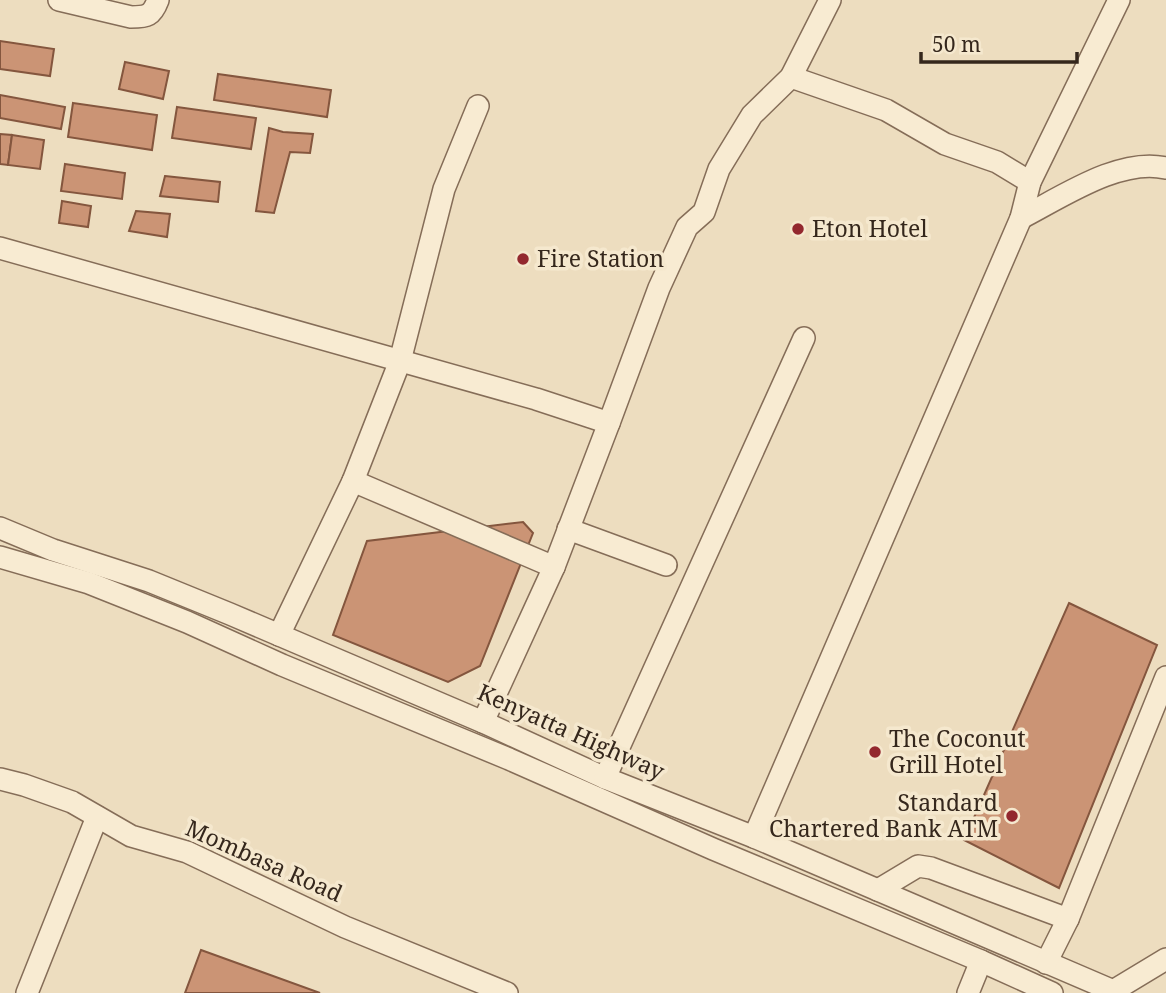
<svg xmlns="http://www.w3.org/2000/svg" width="1166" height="993" viewBox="0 0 1166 993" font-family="'Noto Serif',serif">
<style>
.building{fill:#cb9475;stroke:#84563e;stroke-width:2}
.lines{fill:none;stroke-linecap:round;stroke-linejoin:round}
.minor-casing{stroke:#856d58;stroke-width:24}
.minor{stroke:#f8ebd2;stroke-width:21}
.poi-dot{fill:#93282e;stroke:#f5e8ce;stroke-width:2.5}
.labels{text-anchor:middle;stroke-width:7;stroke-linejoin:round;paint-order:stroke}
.poi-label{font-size:23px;fill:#35271c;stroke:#f5e8ce;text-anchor:start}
.street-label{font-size:23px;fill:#35271c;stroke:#f5e8ce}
</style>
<rect width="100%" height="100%" fill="#edddbf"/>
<g class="building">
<path d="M 0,41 L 54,49 L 50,76 L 0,69 Z"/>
<path d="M 125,62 L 169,71 L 163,99 L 119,89 Z"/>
<path d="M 218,74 L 331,90 L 327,117 L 214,100 Z"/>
<path d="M 0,95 L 65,107 L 61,129 L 0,118 Z"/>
<path d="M 73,103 L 157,115 L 152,150 L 68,137 Z"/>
<path d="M 177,107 L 256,118 L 251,149 L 172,138 Z"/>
<path d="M 269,128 L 283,132 L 313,134 L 310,153 L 290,152 L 274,213 L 256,211 Z"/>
<path d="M 0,134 L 12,135 L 8,165 L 0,164 Z"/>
<path d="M 12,135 L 44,140 L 40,169 L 8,165 Z"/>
<path d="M 65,164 L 125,173 L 122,199 L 61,191 Z"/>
<path d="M 165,176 L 220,182 L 218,202 L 160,196 Z"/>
<path d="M 62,201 L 91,206 L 88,227 L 59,223 Z"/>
<path d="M 136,211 L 170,214 L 167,237 L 129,231 Z"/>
<path d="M 523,522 L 533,533 L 480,666 L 448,682 L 333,635 L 367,541 Z"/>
<path d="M 1069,603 L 1157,645 L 1059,888 L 964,840 Z"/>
<path d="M 201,950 L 320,993 L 185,993 Z"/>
</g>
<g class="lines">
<defs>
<g id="minor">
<path d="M 59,0 L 131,17 C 147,17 152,16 158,0"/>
<path d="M 791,77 L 886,110 L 945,144 L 997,162 L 1030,182"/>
<path d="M 1021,218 C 1062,197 1120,157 1166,168"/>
<path d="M 0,248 L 536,399 L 609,423 L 659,288 L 687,227 L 704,212 L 719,169 L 752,115 L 791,77 L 830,0"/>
<path d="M 353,481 L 554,567"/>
<path d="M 0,528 L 53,550 L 149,581 L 230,614 L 483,722 L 605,778 L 754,837 L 1118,993"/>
<path d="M 568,529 L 666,565"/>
<path d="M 0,557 L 89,583 L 187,622 L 282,665 L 509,759 L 713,849 L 981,961 L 1052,993"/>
<path d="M 279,635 L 353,481 L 400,361 L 444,189 L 478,106"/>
<path d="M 483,722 L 554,567 L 609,423"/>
<path d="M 605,778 L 804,338"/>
<path d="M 0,779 L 24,785 L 72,802 L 131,836 L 187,852 L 345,927 L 507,993"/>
<path d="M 754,837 L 1021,218 L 1030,182 L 1119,0"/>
<path d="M 878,890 L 918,866 L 931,868 L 1068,919"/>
<path d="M 1046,963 L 1068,919 L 1166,677"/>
<path d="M 1113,991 L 1166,959"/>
<path d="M 27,993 L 97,817"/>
<path d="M 968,993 L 981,961"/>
</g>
</defs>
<use href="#minor" class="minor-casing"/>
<use href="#minor" class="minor"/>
</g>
<g class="poi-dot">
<circle cx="798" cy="229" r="7"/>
<circle cx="523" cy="259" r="7"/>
<circle cx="875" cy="752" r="7"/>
<circle cx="1012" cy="816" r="7"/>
</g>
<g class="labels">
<g class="poi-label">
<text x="812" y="237">Eton Hotel</text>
<text x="537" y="267">Fire Station</text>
<text x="889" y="747">The Coconut<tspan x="889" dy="26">Grill Hotel</tspan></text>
<text x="998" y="811" text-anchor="end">Standard<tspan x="998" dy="26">Chartered Bank ATM</tspan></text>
</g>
<g class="street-label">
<text transform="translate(571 732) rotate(24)" y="8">Kenyatta Highway</text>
<text transform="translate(264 861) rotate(24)" y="8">Mombasa Road</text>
</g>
</g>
<path d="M921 52v10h156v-10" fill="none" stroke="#35271c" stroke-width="3.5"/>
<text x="932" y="52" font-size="21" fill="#35271c" stroke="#f5e8ce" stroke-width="5" paint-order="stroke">50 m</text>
</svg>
